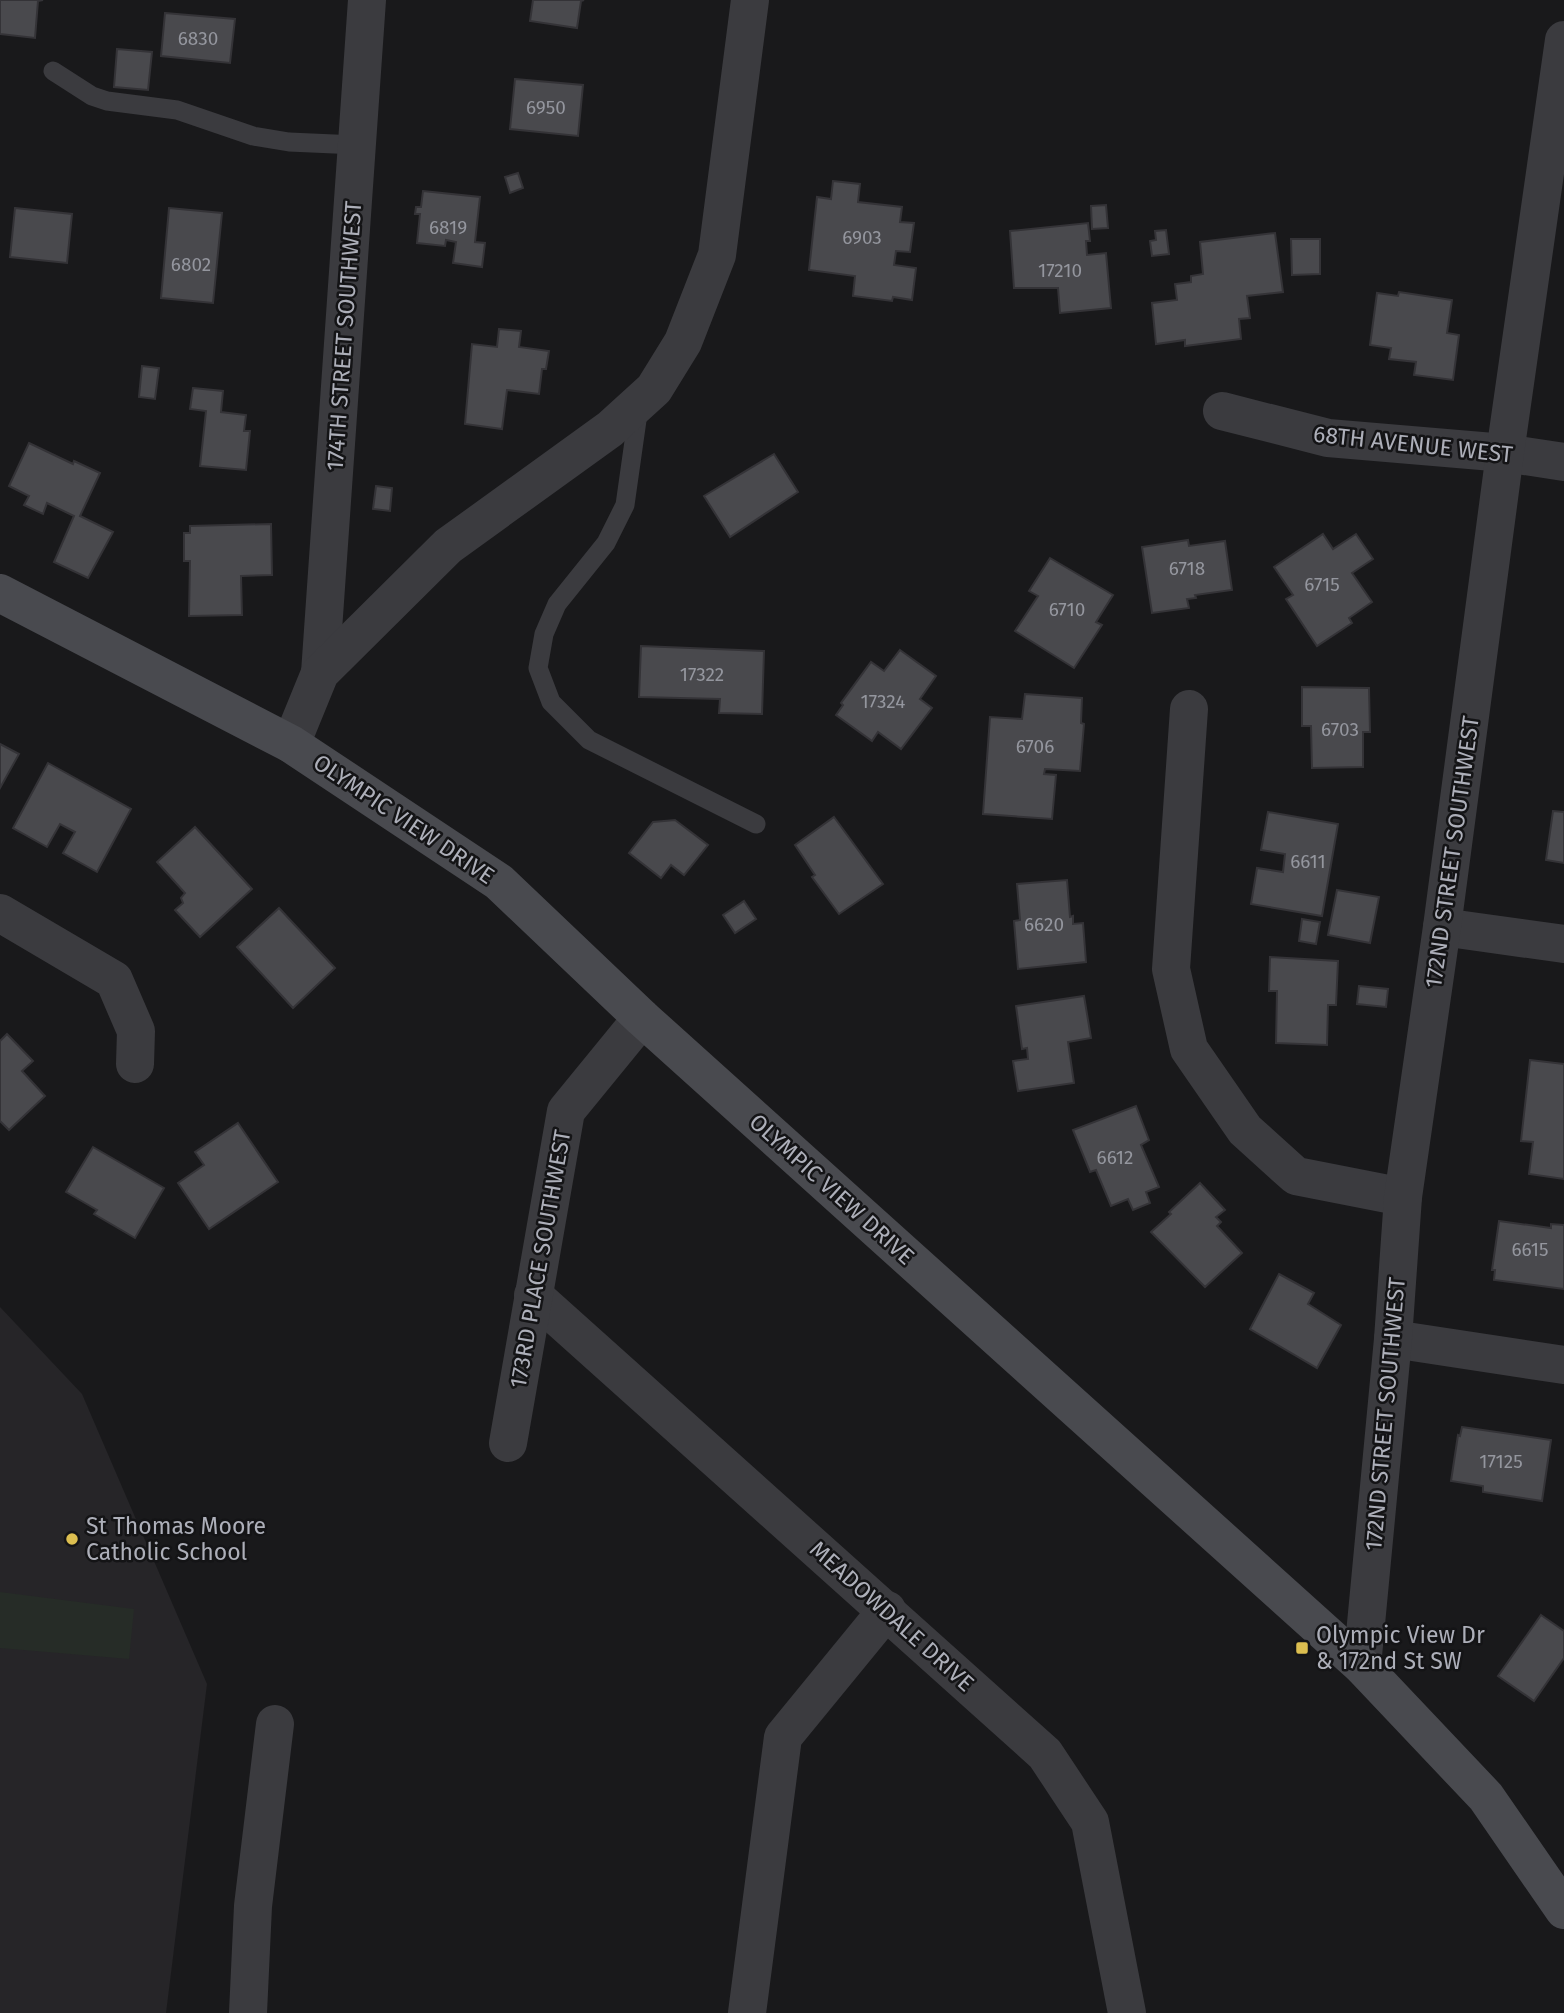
<svg xmlns="http://www.w3.org/2000/svg" width="1564" height="2013" viewBox="0 0 1564 2013" font-family="'Fira Sans',sans-serif">
<style>
.built{fill:#262528}
.green{fill:#262c27}
.building{fill:#49494d;stroke:#343337;stroke-width:2}
.lines{fill:none;stroke-linecap:round;stroke-linejoin:round}
.service{stroke:#3b3b3f;stroke-width:19}
.minor{stroke:#3b3b3f;stroke-width:38}
.secondary{stroke:#494a4f;stroke-width:38}
.poi-dot{fill:#dcbe50;stroke:#141416;stroke-width:2.5}
.labels{text-anchor:middle;stroke-width:5;stroke-linejoin:round;paint-order:stroke}
.number-label{font-size:19px;fill:#94969e}
.street-label{font-size:23px;fill:#adafb9;stroke:#141416}
.poi-label{font-size:23px;fill:#adafb9;stroke:#141416;text-anchor:start}
</style>
<rect width="100%" height="100%" fill="#19191b"/>
<path class="built" d="M 0,1307 L 82,1394 L 207,1684 L 166,2013 L 0,2013 Z"/>
<path class="green" d="M 0,1592 L 134,1609 L 129,1659 L 0,1648 Z"/>
<g class="building">
<path d="M 0,0 L 43,0 L 38,1 L 35,38 L 0,34 Z"/>
<path d="M 533,0 L 584,0 L 581,1 L 577,28 L 530,21 Z"/>
<path d="M 165,13 L 235,19 L 230,63 L 161,56 Z"/>
<path d="M 117,49 L 152,52 L 148,90 L 114,87 Z"/>
<path d="M 515,79 L 583,85 L 578,136 L 510,129 Z"/>
<path d="M 518,173 L 523,188 L 510,193 L 505,177 Z"/>
<path d="M 833,181 L 860,184 L 858,202 L 902,207 L 900,222 L 914,223 L 910,252 L 896,251 L 894,265 L 916,268 L 912,300 L 893,297 L 892,301 L 853,296 L 855,276 L 809,270 L 817,197 L 831,199 Z"/>
<path d="M 423,191 L 480,197 L 475,242 L 485,243 L 482,267 L 453,263 L 456,242 L 446,240 L 445,246 L 417,243 L 420,214 L 415,214 L 416,207 L 421,207 Z"/>
<path d="M 1106,205 L 1108,228 L 1092,229 L 1091,206 Z"/>
<path d="M 15,208 L 72,214 L 67,263 L 10,257 Z"/>
<path d="M 169,208 L 222,213 L 213,303 L 161,298 Z"/>
<path d="M 1088,223 L 1090,241 L 1086,241 L 1087,255 L 1106,253 L 1111,308 L 1060,313 L 1058,288 L 1014,288 L 1010,231 Z"/>
<path d="M 1166,230 L 1169,254 L 1152,256 L 1150,241 L 1156,240 L 1155,231 Z"/>
<path d="M 1275,233 L 1283,292 L 1247,296 L 1250,318 L 1239,319 L 1241,339 L 1185,346 L 1185,340 L 1156,344 L 1152,303 L 1177,300 L 1175,284 L 1191,282 L 1191,276 L 1203,274 L 1200,242 Z"/>
<path d="M 1291,239 L 1320,239 L 1320,274 L 1292,275 Z"/>
<path d="M 1399,292 L 1452,300 L 1447,333 L 1459,335 L 1453,380 L 1414,375 L 1416,362 L 1389,359 L 1391,348 L 1370,345 L 1377,293 L 1398,296 Z"/>
<path d="M 499,329 L 521,331 L 519,347 L 549,351 L 546,369 L 542,369 L 539,394 L 507,390 L 502,429 L 465,424 L 472,344 L 497,347 Z"/>
<path d="M 142,366 L 159,368 L 155,399 L 139,397 Z"/>
<path d="M 193,388 L 223,391 L 221,412 L 246,415 L 244,431 L 250,431 L 246,470 L 200,466 L 206,411 L 190,409 Z"/>
<path d="M 29,443 L 73,464 L 74,461 L 100,473 L 80,516 L 113,532 L 88,578 L 54,562 L 74,516 L 47,503 L 43,514 L 24,505 L 29,496 L 9,486 Z"/>
<path d="M 774,454 L 798,492 L 730,537 L 704,496 Z"/>
<path d="M 376,486 L 392,488 L 390,511 L 373,509 Z"/>
<path d="M 271,524 L 272,575 L 241,576 L 242,615 L 189,616 L 190,561 L 184,561 L 184,533 L 190,533 L 190,526 Z"/>
<path d="M 1323,534 L 1333,549 L 1356,534 L 1373,559 L 1352,573 L 1372,602 L 1349,618 L 1352,623 L 1317,646 L 1286,599 L 1293,595 L 1274,567 Z"/>
<path d="M 1188,540 L 1189,546 L 1225,541 L 1232,590 L 1195,595 L 1196,598 L 1187,599 L 1189,608 L 1152,613 L 1142,547 Z"/>
<path d="M 1050,558 L 1113,595 L 1096,622 L 1102,625 L 1074,668 L 1015,631 L 1038,596 L 1029,591 Z"/>
<path d="M 641,646 L 764,651 L 762,714 L 719,713 L 720,699 L 639,697 Z"/>
<path d="M 900,650 L 936,676 L 920,699 L 932,708 L 901,749 L 878,732 L 872,741 L 836,715 L 843,705 L 841,703 L 871,662 L 884,671 Z"/>
<path d="M 1302,687 L 1369,688 L 1370,732 L 1363,732 L 1363,767 L 1312,768 L 1311,726 L 1302,726 Z"/>
<path d="M 1025,694 L 1082,698 L 1081,723 L 1084,724 L 1080,771 L 1045,769 L 1044,774 L 1056,775 L 1052,819 L 983,814 L 990,717 L 1022,719 Z"/>
<path d="M 0,744 L 19,754 L 0,788 Z"/>
<path d="M 48,763 L 131,809 L 97,872 L 63,853 L 75,832 L 60,824 L 47,847 L 13,828 Z"/>
<path d="M 1553,811 L 1564,812 L 1564,863 L 1546,860 Z"/>
<path d="M 1268,812 L 1338,824 L 1322,916 L 1251,904 L 1257,868 L 1283,872 L 1285,854 L 1261,850 Z"/>
<path d="M 834,817 L 883,884 L 839,914 L 812,877 L 815,875 L 795,845 Z"/>
<path d="M 675,820 L 708,845 L 684,875 L 671,865 L 661,878 L 629,853 L 653,822 Z"/>
<path d="M 195,827 L 252,889 L 200,937 L 175,910 L 183,903 L 181,898 L 185,893 L 157,862 Z"/>
<path d="M 1067,880 L 1070,917 L 1073,916 L 1073,924 L 1083,923 L 1086,962 L 1018,969 L 1014,921 L 1020,920 L 1017,884 Z"/>
<path d="M 1337,890 L 1379,897 L 1370,943 L 1328,935 Z"/>
<path d="M 744,901 L 756,919 L 735,933 L 723,915 Z"/>
<path d="M 279,908 L 335,968 L 293,1008 L 237,947 Z"/>
<path d="M 1302,919 L 1320,922 L 1316,944 L 1299,941 Z"/>
<path d="M 1270,957 L 1338,961 L 1336,1005 L 1328,1005 L 1327,1045 L 1276,1043 L 1277,991 L 1269,991 Z"/>
<path d="M 1359,986 L 1388,989 L 1386,1007 L 1357,1004 Z"/>
<path d="M 1084,996 L 1091,1038 L 1068,1042 L 1074,1083 L 1018,1091 L 1013,1061 L 1028,1059 L 1027,1048 L 1022,1049 L 1016,1006 Z"/>
<path d="M 7,1034 L 33,1061 L 22,1071 L 45,1096 L 9,1130 L 0,1121 L 0,1041 Z"/>
<path d="M 1530,1060 L 1564,1064 L 1564,1179 L 1529,1174 L 1533,1142 L 1521,1141 Z"/>
<path d="M 1136,1106 L 1149,1140 L 1141,1145 L 1159,1187 L 1146,1192 L 1150,1203 L 1133,1210 L 1128,1199 L 1111,1206 L 1096,1170 L 1090,1172 L 1073,1130 Z"/>
<path d="M 238,1123 L 278,1182 L 209,1229 L 178,1183 L 204,1165 L 195,1152 Z"/>
<path d="M 93,1147 L 164,1188 L 135,1238 L 94,1214 L 97,1210 L 66,1192 Z"/>
<path d="M 1200,1183 L 1225,1210 L 1216,1217 L 1221,1222 L 1217,1226 L 1242,1253 L 1205,1287 L 1151,1232 L 1171,1214 L 1169,1212 Z"/>
<path d="M 1499,1221 L 1551,1228 L 1551,1224 L 1564,1225 L 1564,1289 L 1494,1280 L 1495,1270 L 1492,1270 Z"/>
<path d="M 1279,1274 L 1314,1293 L 1308,1304 L 1341,1325 L 1317,1368 L 1250,1329 Z"/>
<path d="M 1462,1427 L 1551,1440 L 1542,1501 L 1483,1492 L 1483,1486 L 1451,1481 L 1458,1435 L 1460,1436 Z"/>
<path d="M 1541,1615 L 1564,1631 L 1564,1658 L 1534,1701 L 1498,1676 Z"/>
</g>
<g class="lines">
<g class="service">
<path d="M 53,71 L 92,96 L 107,101 L 177,110 L 253,136 L 289,142 L 357,145"/>
<path d="M 639,406 L 625,505 L 606,543 L 557,604 L 544,634 L 538,668 L 551,702 L 589,740 L 756,824"/>
</g>
<g class="minor">
<path d="M 1222,411 L 1328,438 L 1505,453 L 1564,462"/>
<path d="M 320,673 L 367,0"/>
<path d="M 1189,709 L 1171,969 L 1189,1049 L 1245,1130 L 1296,1176 L 1403,1197"/>
<path d="M 291,744 L 320,673 L 448,546 L 610,429 L 654,389 L 683,342 L 717,255 L 750,0"/>
<path d="M 0,913 L 114,980 L 136,1031 L 135,1064"/>
<path d="M 1442,927 L 1564,944"/>
<path d="M 533,1295 L 1045,1754 L 1090,1822 L 1127,2013"/>
<path d="M 1393,1339 L 1564,1365"/>
<path d="M 508,1443 L 566,1111 L 642,1018"/>
<path d="M 1362,1666 L 1393,1339 L 1403,1197 L 1442,927 L 1505,453 L 1564,40"/>
<path d="M 248,2013 L 253,1906 L 275,1724"/>
<path d="M 747,2013 L 783,1737 L 887,1610"/>
</g>
<path class="secondary" d="M 0,593 L 291,744 L 499,882 L 642,1018 L 1362,1666 L 1486,1797 L 1564,1910"/>
</g>
<g class="poi-dot">
<circle cx="72" cy="1539" r="7"/>
<rect x="1295" y="1641" width="14" height="14" rx="3.5"/>
</g>
<g class="labels">
<g class="number-label">
<text x="198" y="45">6830</text>
<text x="546" y="114">6950</text>
<text x="448" y="234">6819</text>
<text x="862" y="244">6903</text>
<text x="191" y="271">6802</text>
<text x="1060" y="277">17210</text>
<text x="1187" y="575">6718</text>
<text x="1322" y="591">6715</text>
<text x="1067" y="616">6710</text>
<text x="702" y="681">17322</text>
<text x="883" y="708">17324</text>
<text x="1340" y="736">6703</text>
<text x="1035" y="753">6706</text>
<text x="1308" y="868">6611</text>
<text x="1044" y="931">6620</text>
<text x="1115" y="1164">6612</text>
<text x="1530" y="1256">6615</text>
<text x="1501" y="1468">17125</text>
</g>
<g class="street-label">
<text transform="translate(344 336) rotate(-86)" y="8">174TH STREET SOUTHWEST</text>
<text transform="translate(1413 444) rotate(6)" y="8">68TH AVENUE WEST</text>
<text transform="translate(404 819) rotate(34)" y="8">OLYMPIC VIEW DRIVE</text>
<text transform="translate(1452 852) rotate(-82)" y="8">172ND STREET SOUTHWEST</text>
<text transform="translate(832 1189) rotate(42)" y="8">OLYMPIC VIEW DRIVE</text>
<text transform="translate(540 1259) rotate(-80)" y="8">173RD PLACE SOUTHWEST</text>
<text transform="translate(1385 1414) rotate(-85)" y="8">172ND STREET SOUTHWEST</text>
<text transform="translate(892 1616) rotate(42)" y="8">MEADOWDALE DRIVE</text>
</g>
<g class="poi-label">
<text x="86" y="1534">St Thomas Moore<tspan x="86" dy="26">Catholic School</tspan></text>
<text x="1316" y="1643">Olympic View Dr<tspan x="1316" dy="26">&amp; 172nd St SW</tspan></text>
</g>
</g>
</svg>
